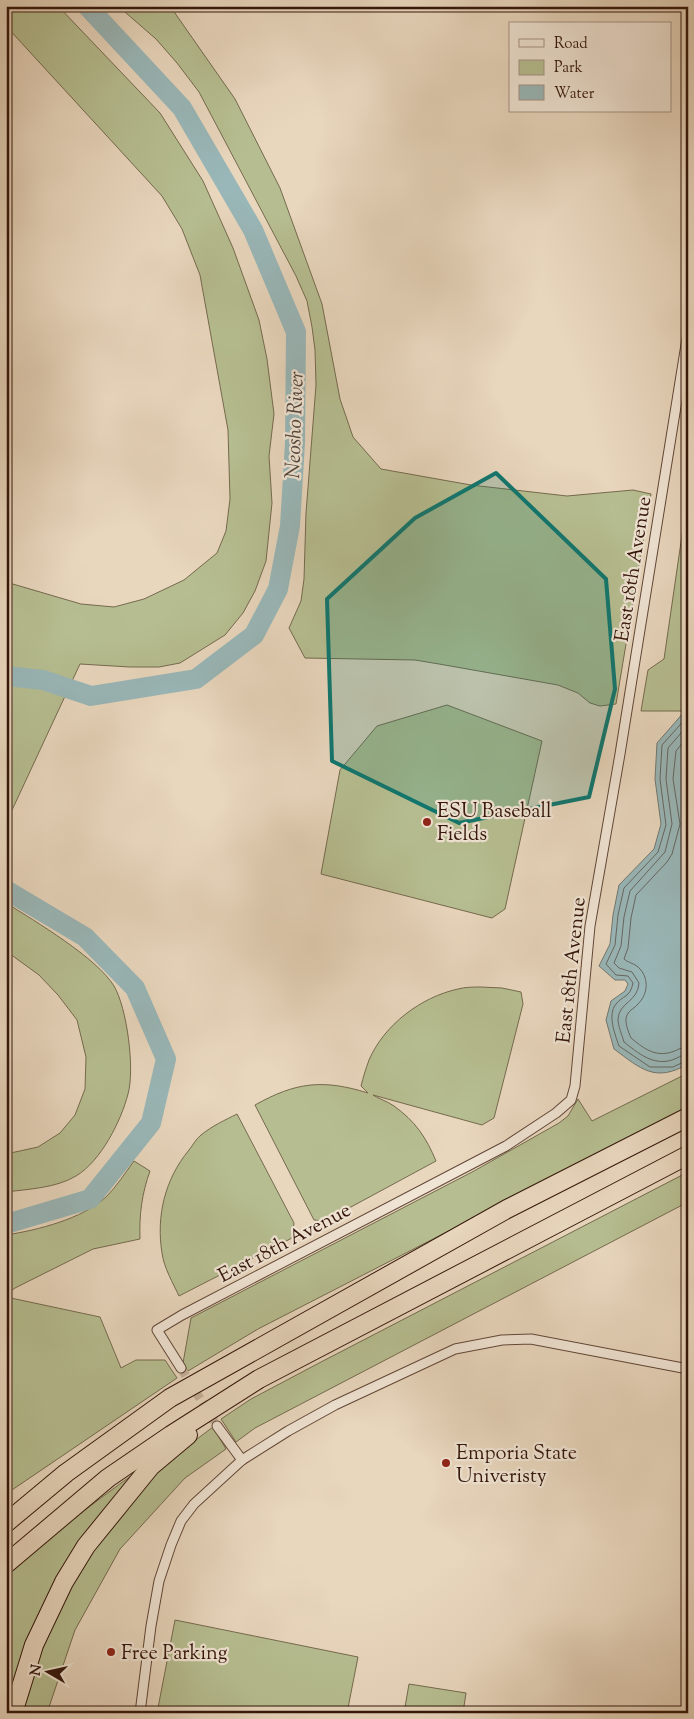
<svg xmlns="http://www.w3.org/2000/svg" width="694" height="1719" viewBox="0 0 694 1719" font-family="'Sorts Mill Goudy',serif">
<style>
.green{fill:#b6be91;stroke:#756a4e}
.water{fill:#99b7b8;stroke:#717772}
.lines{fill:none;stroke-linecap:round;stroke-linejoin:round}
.shore{stroke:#666661;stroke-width:1}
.river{stroke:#99b7b8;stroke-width:20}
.street-tunnel{stroke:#c4b099;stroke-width:9;stroke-dasharray:9 4.5;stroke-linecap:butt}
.street-casing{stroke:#614637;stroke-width:11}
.highway-casing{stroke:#34160a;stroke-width:20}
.street{stroke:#f0e4d4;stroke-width:9}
.highway{stroke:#e8d6bd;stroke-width:18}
.marked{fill:#0f766e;fill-opacity:0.2;stroke:#0f766e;stroke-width:4;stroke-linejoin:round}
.poi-dot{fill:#8f2418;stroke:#f0e4d4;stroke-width:2}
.labels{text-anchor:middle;stroke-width:4.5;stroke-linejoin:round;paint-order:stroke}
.street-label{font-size:20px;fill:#34160a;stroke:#f0e4d4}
.poi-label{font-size:20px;fill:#34160a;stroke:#f0e4d4;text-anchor:start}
.water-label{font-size:21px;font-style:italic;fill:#52463e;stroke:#f0e4d4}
</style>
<rect width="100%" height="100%" fill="#e8d6bd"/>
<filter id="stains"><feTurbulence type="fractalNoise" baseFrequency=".004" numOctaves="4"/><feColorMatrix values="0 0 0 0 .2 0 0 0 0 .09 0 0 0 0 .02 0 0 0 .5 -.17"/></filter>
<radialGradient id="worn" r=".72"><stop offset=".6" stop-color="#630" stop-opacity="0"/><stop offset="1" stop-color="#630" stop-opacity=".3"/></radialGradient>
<g class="green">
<path d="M 6,6 L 58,6 L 160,113 L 203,181 L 233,248 L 259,320 L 267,359 L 274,414 L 269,456 L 272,503 L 266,561 L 255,591 L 243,613 L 225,635 L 180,663 L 159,667 L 130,667 L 80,664 L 6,823 L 6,582 L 81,604 L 114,607 L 144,599 L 184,580 L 217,553 L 226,531 L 230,499 L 228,430 L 200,275 L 182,229 L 162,196 L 6,26 Z"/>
<path d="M 118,6 L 170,6 L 235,99 L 280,188 L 322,304 L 340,399 L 353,437 L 381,469 L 471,485 L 567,496 L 633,490 L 651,494 L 616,704 L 600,706 L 590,703 L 578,693 L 558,685 L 439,664 L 415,660 L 305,658 L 289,628 L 301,601 L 304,579 L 306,513 L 316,385 L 315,350 L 312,327 L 307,301 L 296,276 L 199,92 L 177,63 L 156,39 Z"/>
<path d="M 688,494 L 688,711 L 641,711 L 648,670 L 664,659 Z"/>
<path d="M 447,705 L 542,741 L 505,909 L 492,918 L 321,874 L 340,770 L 377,726 Z"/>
<path d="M 6,903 C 35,921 97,958 114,986 C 127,1008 135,1069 128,1094 C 121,1121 101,1161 76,1176 C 56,1188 29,1189 6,1192 L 6,1154 L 38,1147 L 60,1133 L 75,1115 L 85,1089 L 86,1057 L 77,1020 L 58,995 L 39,975 L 6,951 Z"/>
<path d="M 481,987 L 502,988 L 521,992 L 523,1004 L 494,1118 L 482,1125 L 373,1095 C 379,1099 387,1101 394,1106 C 415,1121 426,1137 436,1161 L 325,1221 L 314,1220 L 255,1105 C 296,1082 323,1079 368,1093 L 361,1086 C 363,1078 366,1068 369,1060 C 384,1025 421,997 458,989 C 465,987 474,987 481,987 Z"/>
<path d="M 688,1073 L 688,1108 L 258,1329 L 188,1371 L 183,1363 L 191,1318 L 474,1171 L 559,1123 L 568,1116 L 578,1099 L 592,1121 Z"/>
<path d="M 237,1114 L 294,1223 L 292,1238 L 179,1296 C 173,1283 164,1268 162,1253 C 156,1216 165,1179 189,1150 C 193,1145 196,1139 201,1135 C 212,1126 225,1120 237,1114 Z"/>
<path d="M 134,1161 L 150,1171 C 142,1193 139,1215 140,1239 L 93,1249 L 15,1288 L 6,1295 L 6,1235 C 38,1230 82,1219 106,1197 C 117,1186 125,1173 134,1161 Z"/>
<path d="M 688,1172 L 688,1202 L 255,1428 L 236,1442 L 221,1419 L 251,1399 L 321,1362 Z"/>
<path d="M 6,1297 L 100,1317 L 121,1368 L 136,1360 L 165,1360 L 177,1378 L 6,1494 Z"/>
<path d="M 213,1427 L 226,1449 L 185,1478 L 120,1549 L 75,1630 L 47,1713 L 20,1713 L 37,1660 L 71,1582 L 96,1544 L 148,1481 L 177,1454 Z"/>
<path d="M 135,1473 L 98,1522 L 6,1713 L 6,1576 C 47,1539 90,1505 135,1473 Z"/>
<path d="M 175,1620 L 358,1657 L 347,1713 L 157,1713 Z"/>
<path d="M 409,1684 L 466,1693 L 463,1713 L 404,1713 Z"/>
</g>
<path class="water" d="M 685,711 L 688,711 L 688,1064 C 655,1083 641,1069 614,1049 L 606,1020 L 611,1001 L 625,991 L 628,984 L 625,980 L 615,980 L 599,966 L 610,944 L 613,915 L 619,885 L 654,849 L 661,824 L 655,779 L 657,743 Z"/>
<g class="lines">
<g class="shore">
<path d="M 688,716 L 662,745 L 660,779 L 666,825 L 658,852 L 624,888 L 618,915 L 615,945 L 606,964 L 616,975 L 628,976 L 633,983 C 630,998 623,995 616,1004 C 607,1015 615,1034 619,1046 L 650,1067 L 673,1067 L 688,1060"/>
<path d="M 688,725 L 668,748 L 666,779 L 672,824 L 665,852 L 630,891 L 624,917 L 621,946 L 614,963 L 619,968 L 632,972 L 639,983 C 638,1002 619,1002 618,1019 C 618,1026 622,1035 624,1042 C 638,1053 653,1066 672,1060 C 678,1058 681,1055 688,1054"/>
<path d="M 688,736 L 676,751 L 673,779 L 680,824 L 672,854 L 667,862 L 636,895 L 631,918 L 628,948 L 624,959 C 628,963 635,963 640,969 C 649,979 648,994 638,1004 C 635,1008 629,1010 627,1015 C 624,1021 628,1031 631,1038 C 642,1047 653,1056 668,1053 C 675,1052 680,1047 688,1047"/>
</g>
<g class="river">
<path d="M 6,676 L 43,680 L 91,696 L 196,679 L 254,635 L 278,589 L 290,526 L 295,443 L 296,332 L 253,230 L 182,108 L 87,6"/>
<path d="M 6,890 L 85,937 L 135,988 L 166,1059 L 151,1123 L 90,1199 L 6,1224"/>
</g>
<path class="street-tunnel" d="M 181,1368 L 217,1426"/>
<defs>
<g id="street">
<path d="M 181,1368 L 157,1330 L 182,1315 L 506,1146 L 556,1113 L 571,1100 L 575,1086 L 590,926 L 620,754 L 688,332"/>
<path d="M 217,1426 L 242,1460"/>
<path d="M 140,1713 L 151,1626 L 159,1581 L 171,1545 L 181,1521 L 194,1504 L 242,1460 L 288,1431 L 335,1405 L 455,1349 L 502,1340 L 531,1339 L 688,1369"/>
</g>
<g id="highway">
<path d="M 6,1523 L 66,1473 L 170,1398 L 507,1209 L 688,1117"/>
<path d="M 6,1564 L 108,1478 L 171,1435 L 259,1379 L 688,1155"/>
<path d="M 13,1713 L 34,1645 L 64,1582 L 86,1546 L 151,1466 L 188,1435"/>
</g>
</defs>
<use href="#street" class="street-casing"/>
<use href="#highway" class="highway-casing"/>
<use href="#street" class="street"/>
<use href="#highway" class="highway"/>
</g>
<path class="marked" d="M 496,473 L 606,579 L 615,689 L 589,797 L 459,823 L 332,761 L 327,599 L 415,518 Z"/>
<g class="poi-dot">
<circle cx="427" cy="822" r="5"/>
<circle cx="446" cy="1463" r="5"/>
<circle cx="111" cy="1652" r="5"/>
</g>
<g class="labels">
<g class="street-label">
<text transform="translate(632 569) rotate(-81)" y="7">East 18th Avenue</text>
<text transform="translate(570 970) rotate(-84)" y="7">East 18th Avenue</text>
<text transform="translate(284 1242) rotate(-28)" y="7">East 18th Avenue</text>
</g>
<g class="poi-label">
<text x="437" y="817">ESU Baseball<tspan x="437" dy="23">Fields</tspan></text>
<text x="456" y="1459">Emporia State<tspan x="456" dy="23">Univeristy</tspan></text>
<text x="121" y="1659">Free Parking</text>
</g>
<g class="water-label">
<text transform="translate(294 425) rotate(-88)" y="7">Neosho River</text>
</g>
</g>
<rect width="694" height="1719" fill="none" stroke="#e8d6bd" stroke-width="25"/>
<rect x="8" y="8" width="679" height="1704" fill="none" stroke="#34160a" stroke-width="2.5"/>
<rect x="12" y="12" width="669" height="1694" fill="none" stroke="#34160a"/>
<rect x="509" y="22" width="162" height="90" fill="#f0e4d4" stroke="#a59283"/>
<rect x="519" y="39" width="25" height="8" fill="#f0e4d4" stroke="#a59283"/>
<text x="554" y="48" font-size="15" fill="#34160a">Road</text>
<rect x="519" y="60" width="25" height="15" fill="#b6be91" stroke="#a59283"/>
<text x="554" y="72" font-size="15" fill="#34160a">Park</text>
<rect x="519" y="85" width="25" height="15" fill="#99b7b8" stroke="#a59283"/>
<text x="554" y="98" font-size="15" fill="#34160a">Water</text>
<g transform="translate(48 1672) rotate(279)" stroke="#f0e4d4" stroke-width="4" paint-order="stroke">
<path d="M0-4L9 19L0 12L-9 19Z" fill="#34160a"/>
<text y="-8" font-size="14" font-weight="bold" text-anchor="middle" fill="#34160a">N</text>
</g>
<rect width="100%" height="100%" filter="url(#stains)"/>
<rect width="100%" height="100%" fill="url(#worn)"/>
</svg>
